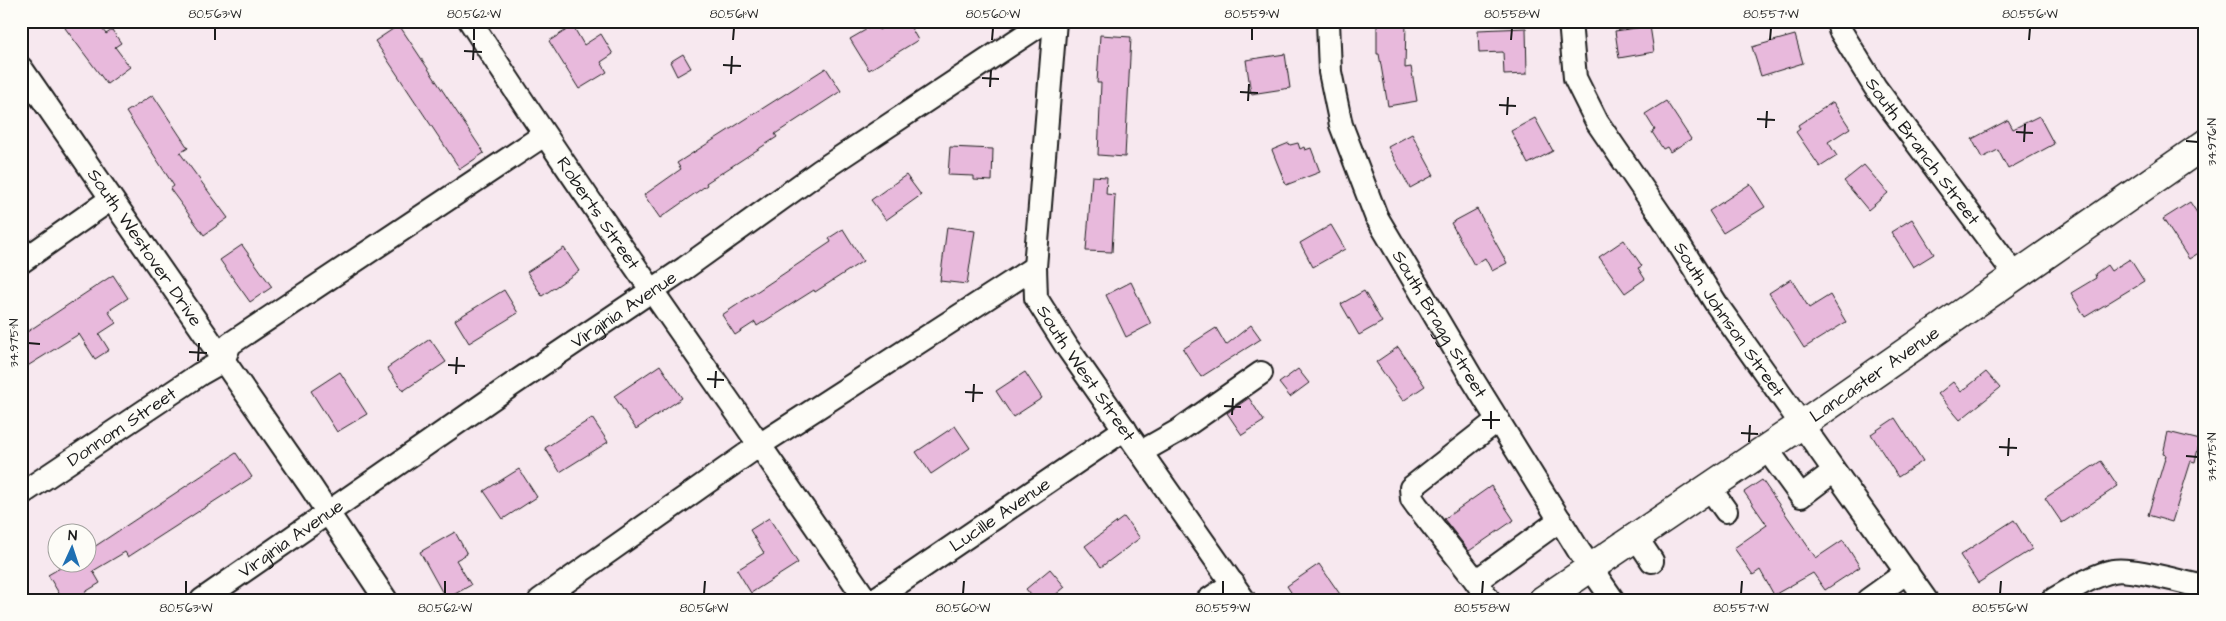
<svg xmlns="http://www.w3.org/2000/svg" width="2226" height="621" viewBox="0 0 2226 621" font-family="'Architects Daughter',sans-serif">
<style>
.building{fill:#e8b9dc;stroke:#1c1c1c}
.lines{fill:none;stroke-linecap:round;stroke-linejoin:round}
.minor-casing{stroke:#1c1c1c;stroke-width:26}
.major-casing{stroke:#1c1c1c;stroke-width:31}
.minor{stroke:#fdfcf7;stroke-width:22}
.major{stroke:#fdfcf7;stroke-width:28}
.ticks{fill:none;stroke:#1c1c1c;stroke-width:2}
.labels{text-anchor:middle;stroke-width:4;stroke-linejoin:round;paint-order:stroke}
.street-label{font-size:18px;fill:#1c1c1c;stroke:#fdfcf7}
.neatline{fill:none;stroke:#1c1c1c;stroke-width:2}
.ticks-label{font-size:12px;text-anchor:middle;fill:#1c1c1c}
</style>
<rect width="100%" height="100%" fill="#f7e8ef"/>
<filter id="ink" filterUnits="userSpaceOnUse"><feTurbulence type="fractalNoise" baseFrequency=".02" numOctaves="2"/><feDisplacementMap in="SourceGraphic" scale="10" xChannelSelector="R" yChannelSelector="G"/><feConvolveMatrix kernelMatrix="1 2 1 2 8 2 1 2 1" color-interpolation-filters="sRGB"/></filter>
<g filter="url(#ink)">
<g class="building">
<path d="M 74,21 L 96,21 L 106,34 L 112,30 L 121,43 L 115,47 L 130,67 L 107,84 L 65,28 Z"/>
<path d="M 893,21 L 907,21 L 918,40 L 869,70 L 850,39 L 876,24 L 879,30 Z"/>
<path d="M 1377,21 L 1406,21 L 1405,68 L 1411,67 L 1417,101 L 1388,106 L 1379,54 L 1377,54 Z"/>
<path d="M 399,25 L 484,153 L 460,169 L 375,41 Z"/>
<path d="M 573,26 L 584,45 L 601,34 L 613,54 L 601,62 L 607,72 L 579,89 L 549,41 Z"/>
<path d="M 1650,26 L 1654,52 L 1619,58 L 1615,31 Z"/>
<path d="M 1526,28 L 1527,74 L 1504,75 L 1503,52 L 1479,53 L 1478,30 Z"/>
<path d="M 1100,35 L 1131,37 L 1125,157 L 1098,155 L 1101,83 L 1097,83 Z"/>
<path d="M 1795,35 L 1803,63 L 1761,76 L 1752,47 Z"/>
<path d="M 683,54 L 691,68 L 677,76 L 670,62 Z"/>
<path d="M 1285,54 L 1290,88 L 1251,94 L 1246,60 Z"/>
<path d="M 826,68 L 841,91 L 775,134 L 777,137 L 706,183 L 707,185 L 660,218 L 644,195 L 681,169 L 677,163 Z"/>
<path d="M 153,95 L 188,148 L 180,153 L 228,218 L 204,235 L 170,189 L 174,186 L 126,112 Z"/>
<path d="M 1666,101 L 1691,139 L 1670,152 L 1667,147 L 1663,149 L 1652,132 L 1655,130 L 1645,114 Z"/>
<path d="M 1833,102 L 1850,128 L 1828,142 L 1837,156 L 1820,167 L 1796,132 L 1800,129 L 1798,125 Z"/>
<path d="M 2039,116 L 2054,144 L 2008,169 L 1998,150 L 1982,158 L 1972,139 L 2008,120 L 2013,129 Z"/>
<path d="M 1535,118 L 1553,151 L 1528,164 L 1511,131 Z"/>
<path d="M 1412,134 L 1434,175 L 1410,188 L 1388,147 Z"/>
<path d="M 1289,143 L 1290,145 L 1298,143 L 1300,149 L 1304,147 L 1305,150 L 1311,148 L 1320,172 L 1286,185 L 1272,150 Z"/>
<path d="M 950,147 L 993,149 L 992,181 L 974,180 L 974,176 L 948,175 Z"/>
<path d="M 1864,165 L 1888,193 L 1868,210 L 1844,181 Z"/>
<path d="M 906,175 L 921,195 L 886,220 L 871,200 Z"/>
<path d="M 1092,176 L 1107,177 L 1106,194 L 1115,195 L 1112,252 L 1086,251 Z"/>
<path d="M 1750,184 L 1765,207 L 1723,233 L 1709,211 Z"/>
<path d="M 2190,202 L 2205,225 L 2205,249 L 2189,259 L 2163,219 Z"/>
<path d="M 1477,209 L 1507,263 L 1492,271 L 1485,258 L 1474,265 L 1451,223 Z"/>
<path d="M 1912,219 L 1934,254 L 1913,267 L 1891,232 Z"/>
<path d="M 1331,225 L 1345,249 L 1313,267 L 1300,243 Z"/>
<path d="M 947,227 L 975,231 L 967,284 L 940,281 Z"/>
<path d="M 843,229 L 863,261 L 815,292 L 814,290 L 757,326 L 755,322 L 735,335 L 722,315 L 831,242 L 829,238 Z"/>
<path d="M 1624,240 L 1642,266 L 1638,268 L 1645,279 L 1625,293 L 1599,257 Z"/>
<path d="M 242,245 L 272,287 L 250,302 L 220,260 Z"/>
<path d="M 564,248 L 579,271 L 542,296 L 527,272 Z"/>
<path d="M 2130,259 L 2144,281 L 2085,317 L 2071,293 L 2096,278 L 2095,274 L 2107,265 L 2111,271 Z"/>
<path d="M 113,275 L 128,298 L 108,311 L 116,323 L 99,334 L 109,350 L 95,359 L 79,334 L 21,370 L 21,336 Z"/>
<path d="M 1791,279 L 1809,308 L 1830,295 L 1846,322 L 1804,348 L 1769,293 Z"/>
<path d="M 1131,282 L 1151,324 L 1126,337 L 1106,295 Z"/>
<path d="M 504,290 L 518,313 L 469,343 L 455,320 Z"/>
<path d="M 1364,291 L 1382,322 L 1359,335 L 1341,304 Z"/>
<path d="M 1251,325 L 1261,339 L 1201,377 L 1183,349 L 1216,328 L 1226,345 Z"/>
<path d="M 430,339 L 446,362 L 403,391 L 387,368 Z"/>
<path d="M 1398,347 L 1425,386 L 1403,401 L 1376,362 Z"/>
<path d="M 660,365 L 682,398 L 636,429 L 614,396 Z"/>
<path d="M 1298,369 L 1309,383 L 1290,397 L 1279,383 Z"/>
<path d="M 340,372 L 367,414 L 337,432 L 311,391 Z"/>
<path d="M 1025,372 L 1042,398 L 1013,417 L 996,391 Z"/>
<path d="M 1986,372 L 2000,388 L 1960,420 L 1938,394 L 1953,382 L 1961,392 Z"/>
<path d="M 1249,398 L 1264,421 L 1242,435 L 1227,413 Z"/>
<path d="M 592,418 L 608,442 L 560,472 L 545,448 Z"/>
<path d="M 1895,418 L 1923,461 L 1898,477 L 1871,434 Z"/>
<path d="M 955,426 L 970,448 L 931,474 L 916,452 Z"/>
<path d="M 2168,432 L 2200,440 L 2195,462 L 2191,461 L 2172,522 L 2148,515 L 2166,455 L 2163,454 Z"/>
<path d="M 236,453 L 252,477 L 128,557 L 125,552 L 93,571 L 100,583 L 72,600 L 63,600 L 48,575 L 67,564 L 88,564 L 88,551 Z"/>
<path d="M 2101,461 L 2118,486 L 2062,523 L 2045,498 Z"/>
<path d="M 519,469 L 537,497 L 503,519 L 484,491 Z"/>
<path d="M 1762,480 L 1816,558 L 1843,540 L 1860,567 L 1825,590 L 1813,573 L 1774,595 L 1760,570 L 1753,575 L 1734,548 L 1767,525 L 1744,492 Z"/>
<path d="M 1491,486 L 1514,520 L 1469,551 L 1444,519 Z"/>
<path d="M 1124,517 L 1140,538 L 1101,567 L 1085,546 Z"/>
<path d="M 769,518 L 798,563 L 751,593 L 737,570 L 764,553 L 750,530 Z"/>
<path d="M 2014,520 L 2032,549 L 1978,583 L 1960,555 Z"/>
<path d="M 455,532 L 467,554 L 456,560 L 471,585 L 446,599 L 420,552 Z"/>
<path d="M 1319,564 L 1344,600 L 1296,600 L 1287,586 Z"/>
<path d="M 1050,569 L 1065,587 L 1049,600 L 1035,600 L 1026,589 Z"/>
</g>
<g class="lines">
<defs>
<g id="minor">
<path id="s1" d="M 470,21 C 597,218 735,406 866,600"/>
<path id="s2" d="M 1055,21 L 1035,267 L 1036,298 L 1067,347 L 1244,600"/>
<path id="s3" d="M 1328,21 L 1330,72 L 1341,125 L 1376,216 L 1473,380 L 1579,551 L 1613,600"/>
<path id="s4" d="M 1570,21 L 1575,78 L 1597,122 L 1664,220 L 1717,305 L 1926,600"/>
<path id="s5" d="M 1838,21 L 1840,30 L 1875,87 L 2016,276"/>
<path id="s6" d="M 21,68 L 311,487 L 386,600"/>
<path d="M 21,262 L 111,199"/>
<path d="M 1766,448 L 1801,496 L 1834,471"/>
<path d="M 1141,452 L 1178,431 L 1261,373"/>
<path d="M 1709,487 L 1726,511"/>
<path id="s7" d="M 21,494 L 200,374 L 223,361 L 230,344 L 544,135"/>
<path d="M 1636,537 L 1652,561"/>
<path d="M 1476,581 L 1560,520"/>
<path id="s8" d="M 202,600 L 513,384 L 685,268 L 820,171 L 1046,21"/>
<path d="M 540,600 L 761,444 L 1035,267"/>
<path id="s9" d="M 874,600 L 1125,429"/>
<path d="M 1208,600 L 1233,583"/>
<path d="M 1489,600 L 1476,581 L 1417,506 L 1412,499 L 1411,488 L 1490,426 L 1499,421"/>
<path d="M 1868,600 L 1907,572"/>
<path d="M 2053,600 C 2072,589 2091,576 2113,571 C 2131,567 2184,583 2205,587"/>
</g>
<g id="major">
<path id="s10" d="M 1543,600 L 1801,425 L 2205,144"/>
</g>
</defs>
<use href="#minor" class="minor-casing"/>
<use href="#major" class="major-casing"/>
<use href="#minor" class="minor"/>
<use href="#major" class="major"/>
</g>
</g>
<path class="ticks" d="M 215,40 L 215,28M 474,40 L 474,28M 733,40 L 734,28M 992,40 L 993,28M 1252,40 L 1252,28M 1511,40 L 1512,28M 1770,40 L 1771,28M 2029,40 L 2030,28M 464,51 L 482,52M 473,60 L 474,43M 723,65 L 741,66M 731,74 L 732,56M 982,78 L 999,79M 990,87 L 991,70M 1240,92 L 1258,93M 1248,101 L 1249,84M 1499,105 L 1516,106M 1507,115 L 1508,97M 1757,119 L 1775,120M 1766,128 L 1767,111M 2016,132 L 2033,133M 2186,141 L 2198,142M 2024,142 L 2025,124M 28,343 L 40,344M 189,352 L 207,353M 198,361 L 199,343M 448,365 L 465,366M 456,374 L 457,357M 707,379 L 724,380M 715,388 L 716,371M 965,392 L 983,393M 973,402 L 974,384M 1224,406 L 1241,407M 1232,415 L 1233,398M 1482,420 L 1500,420M 1491,429 L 1491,411M 1741,433 L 1758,434M 1749,442 L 1750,425M 1999,447 L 2017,448M 2008,456 L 2009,438M 2186,456 L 2198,457M 186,594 L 186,581M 445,594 L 445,581M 704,594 L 705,581M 963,594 L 964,581M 1223,594 L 1223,581M 1482,594 L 1483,581M 1741,594 L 1742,581M 2000,594 L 2001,581"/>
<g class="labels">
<g class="street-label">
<text dy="6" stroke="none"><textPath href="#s5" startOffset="156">South Branch Street</textPath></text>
<text dy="6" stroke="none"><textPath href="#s1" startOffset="231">Roberts Street</textPath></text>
<text dy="6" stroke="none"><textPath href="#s6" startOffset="218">South Westover Drive</textPath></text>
<text dy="6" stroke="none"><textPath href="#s8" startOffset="512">Virginia Avenue</textPath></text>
<text dy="6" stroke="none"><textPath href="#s4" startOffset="344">South Johnson Street</textPath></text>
<text dy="6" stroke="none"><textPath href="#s3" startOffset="328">South Bragg Street</textPath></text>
<text dy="6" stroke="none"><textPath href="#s2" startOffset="368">South West Street</textPath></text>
<text dy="6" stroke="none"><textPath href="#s10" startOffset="401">Lancaster Avenue</textPath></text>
<text dy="6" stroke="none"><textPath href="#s7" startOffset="121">Donnom Street</textPath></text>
<text dy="6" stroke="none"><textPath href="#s9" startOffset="152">Lucille Avenue</textPath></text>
<text dy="6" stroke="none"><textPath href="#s8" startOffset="108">Virginia Avenue</textPath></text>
</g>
</g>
<rect width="2226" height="621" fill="none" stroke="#fdfcf7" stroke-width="55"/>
<g transform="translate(72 548) rotate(3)"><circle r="24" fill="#fdfcf7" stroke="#a3a29f"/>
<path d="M0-4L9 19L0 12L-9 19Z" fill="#1f6fb2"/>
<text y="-8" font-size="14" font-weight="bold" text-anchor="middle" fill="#1c1c1c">N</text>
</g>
<rect x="28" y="28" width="2170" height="566" class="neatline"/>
<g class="ticks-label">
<text x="215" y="18">80.563°W</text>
<text x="474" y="18">80.562°W</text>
<text x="734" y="18">80.561°W</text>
<text x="993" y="18">80.560°W</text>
<text x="1252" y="18">80.559°W</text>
<text x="1512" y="18">80.558°W</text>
<text x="1771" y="18">80.557°W</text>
<text x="2030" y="18">80.556°W</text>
<text transform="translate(2212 142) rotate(-90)" y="4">34.976°N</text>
<text transform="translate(14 343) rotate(-90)" y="4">34.975°N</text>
<text transform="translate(2212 457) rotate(-90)" y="4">34.975°N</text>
<text x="186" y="612">80.563°W</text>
<text x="445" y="612">80.562°W</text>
<text x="704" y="612">80.561°W</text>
<text x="963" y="612">80.560°W</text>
<text x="1223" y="612">80.559°W</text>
<text x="1482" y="612">80.558°W</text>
<text x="1741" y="612">80.557°W</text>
<text x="2000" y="612">80.556°W</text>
</g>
</svg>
